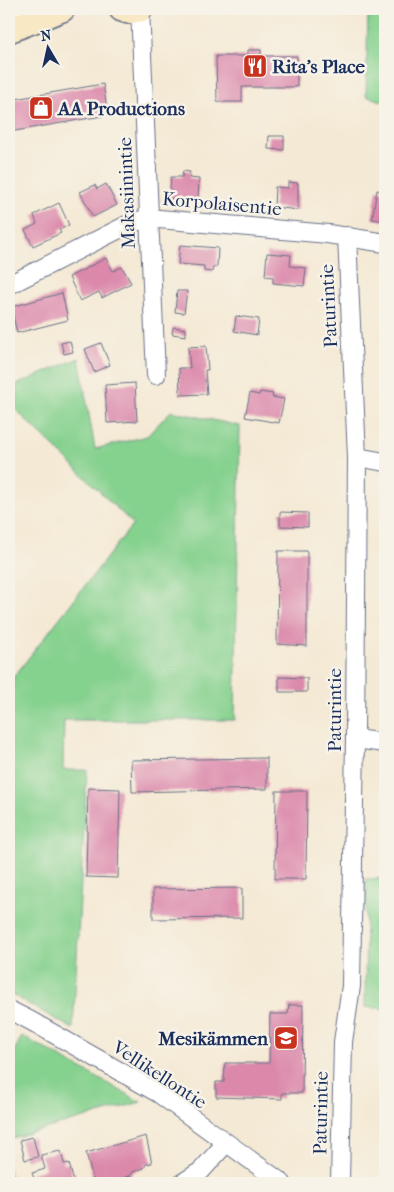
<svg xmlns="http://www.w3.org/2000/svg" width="394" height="1192" viewBox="0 0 394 1192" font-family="'IM FELL French Canon',serif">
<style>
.green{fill:#85d18e;stroke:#508076}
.building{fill:#db88ab}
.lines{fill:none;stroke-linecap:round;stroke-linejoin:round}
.street-casing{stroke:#677087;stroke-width:20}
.secondary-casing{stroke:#677087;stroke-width:28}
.street{stroke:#fff;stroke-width:18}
.secondary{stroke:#f8e8c3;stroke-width:25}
.labels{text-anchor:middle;stroke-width:5;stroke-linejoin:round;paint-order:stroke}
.poi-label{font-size:19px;font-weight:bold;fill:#1b2f5e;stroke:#f7f3e8;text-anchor:start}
.street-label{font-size:19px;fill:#1b2f5e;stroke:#f7f3e8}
</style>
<rect width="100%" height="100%" fill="#f7f3e8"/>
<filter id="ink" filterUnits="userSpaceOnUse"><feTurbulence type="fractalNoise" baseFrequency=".02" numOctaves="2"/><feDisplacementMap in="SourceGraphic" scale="10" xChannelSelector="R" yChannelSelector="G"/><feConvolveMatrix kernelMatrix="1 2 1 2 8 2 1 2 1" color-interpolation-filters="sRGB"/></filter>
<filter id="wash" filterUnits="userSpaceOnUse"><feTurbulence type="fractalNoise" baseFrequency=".0096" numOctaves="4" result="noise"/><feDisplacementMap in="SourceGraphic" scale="20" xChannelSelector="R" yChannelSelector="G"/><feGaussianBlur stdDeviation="1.12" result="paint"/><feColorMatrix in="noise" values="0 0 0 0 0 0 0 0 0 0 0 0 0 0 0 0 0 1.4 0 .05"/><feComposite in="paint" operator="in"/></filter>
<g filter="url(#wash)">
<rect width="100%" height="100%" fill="#f4e9d4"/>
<g class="green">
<path d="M 368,9 L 385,9 L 385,102 L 366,96 Z"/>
<path d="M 79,358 L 95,449 L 147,436 L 171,411 L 240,426 L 235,720 L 64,720 L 63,770 L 87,770 L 73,1029 L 9,993 L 9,683 L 133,524 L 13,407 L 9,411 L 9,388 Z"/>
<path d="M 385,878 L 385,1009 L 365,1007 L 366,879 Z"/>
<path d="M 22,1036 L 141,1102 L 9,1139 L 9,1061 Z"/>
</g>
<g id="blocks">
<g class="building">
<path d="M 248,50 L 261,50 L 261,56 L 297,56 L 297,87 L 242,87 L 242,102 L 217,102 L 216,56 L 248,56 Z"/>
<path d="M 103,84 L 108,115 L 9,132 L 9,100 Z"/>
<path d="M 269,136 L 284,136 L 284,150 L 268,149 Z"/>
<path d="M 183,171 L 190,172 L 189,178 L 199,179 L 198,201 L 169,199 L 171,177 L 182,177 Z"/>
<path d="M 288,182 L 298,183 L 298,210 L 274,207 L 275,187 L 288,188 Z"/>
<path d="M 106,184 L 117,205 L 93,217 L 80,192 L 95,185 L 97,189 Z"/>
<path d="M 377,190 L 385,192 L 385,221 L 372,219 Z"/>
<path d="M 59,203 L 69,225 L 59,230 L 61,233 L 33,246 L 25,230 L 37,224 L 34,215 Z"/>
<path d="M 180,245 L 218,248 L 217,267 L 213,267 L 212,272 L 204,271 L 204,266 L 178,264 Z"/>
<path d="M 267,253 L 291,255 L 290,266 L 306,268 L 304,286 L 273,283 L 273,277 L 265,276 Z"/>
<path d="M 106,258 L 113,271 L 122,267 L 131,283 L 102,298 L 99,292 L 80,301 L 69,277 Z"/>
<path d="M 177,291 L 187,291 L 184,313 L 175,312 Z"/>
<path d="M 62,293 L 68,320 L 17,333 L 11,307 Z"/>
<path d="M 236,316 L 259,319 L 257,335 L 234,331 Z"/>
<path d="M 173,327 L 186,329 L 186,336 L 172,334 Z"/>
<path d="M 70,341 L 73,352 L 64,354 L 61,343 Z"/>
<path d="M 101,343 L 110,365 L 94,372 L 85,349 Z"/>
<path d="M 206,346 L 208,370 L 205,370 L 207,394 L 180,395 L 179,368 L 190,368 L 188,347 Z"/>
<path d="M 135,383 L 137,421 L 107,423 L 105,385 Z"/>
<path d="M 260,392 L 273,394 L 272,397 L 284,399 L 279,423 L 245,417 L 250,393 L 259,395 Z"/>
<path d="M 280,512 L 308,513 L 308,527 L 280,526 Z"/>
<path d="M 278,551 L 307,551 L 307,646 L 277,644 Z"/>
<path d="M 279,677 L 307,678 L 307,692 L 279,692 Z"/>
<path d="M 267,758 L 267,789 L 132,792 L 131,760 Z"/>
<path d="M 88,788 L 120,789 L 118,878 L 86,877 Z"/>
<path d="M 276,791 L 307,791 L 306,879 L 275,879 Z"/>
<path d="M 242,888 L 242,918 L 153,919 L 153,889 Z"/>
<path d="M 289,1005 L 303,1005 L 302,1093 L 282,1093 L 282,1099 L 216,1097 L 216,1082 L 224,1082 L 225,1063 L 269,1063 L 270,1014 L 288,1014 Z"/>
<path d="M 146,1136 L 152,1163 L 146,1164 L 144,1168 L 133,1172 L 130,1176 L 104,1183 L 94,1183 L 86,1153 Z"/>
<path d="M 33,1137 L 38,1157 L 25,1160 L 20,1140 Z"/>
<path d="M 61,1151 L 64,1164 L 69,1163 L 74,1183 L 36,1183 L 32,1173 L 45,1169 L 41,1155 Z"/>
<path d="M 9,1168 L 13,1183 L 9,1183 Z"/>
</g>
</g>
</g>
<g filter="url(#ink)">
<use href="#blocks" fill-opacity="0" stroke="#677087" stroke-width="1"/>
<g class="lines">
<defs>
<g id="street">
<path d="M 14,9 L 21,25"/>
<path d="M 140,9 L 156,375"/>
<path d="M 9,285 L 129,224 L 148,218 L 328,234 L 385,243"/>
<path d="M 357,457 L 385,462"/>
<path d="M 355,739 L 385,743"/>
<path d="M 9,1010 L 31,1021 L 158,1093 L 282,1183"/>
<path d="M 182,1183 L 201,1171 L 226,1143"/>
<path d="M 340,1183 L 343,1042 L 351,986 L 355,739 L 357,457 L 347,236"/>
</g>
<g id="secondary">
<path d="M 122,9 L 128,11 L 140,9"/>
<path d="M 9,30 L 62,9"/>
</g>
</defs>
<use href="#street" class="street-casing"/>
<use href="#secondary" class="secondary-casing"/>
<use href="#street" class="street"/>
<use href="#secondary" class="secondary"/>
</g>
</g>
<defs>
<symbol id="restaurant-square" viewBox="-11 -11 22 22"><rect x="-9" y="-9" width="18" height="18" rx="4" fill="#c8321e" stroke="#f7f3e8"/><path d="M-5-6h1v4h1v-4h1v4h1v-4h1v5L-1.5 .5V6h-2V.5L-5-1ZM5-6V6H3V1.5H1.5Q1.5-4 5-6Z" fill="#fff"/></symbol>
<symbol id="shop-square" viewBox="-11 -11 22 22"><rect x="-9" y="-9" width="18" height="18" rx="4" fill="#c8321e" stroke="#f7f3e8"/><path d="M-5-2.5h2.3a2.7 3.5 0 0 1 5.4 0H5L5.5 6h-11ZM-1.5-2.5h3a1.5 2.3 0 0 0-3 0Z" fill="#fff"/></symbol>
<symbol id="school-square" viewBox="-11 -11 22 22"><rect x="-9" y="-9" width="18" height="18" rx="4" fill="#c8321e" stroke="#f7f3e8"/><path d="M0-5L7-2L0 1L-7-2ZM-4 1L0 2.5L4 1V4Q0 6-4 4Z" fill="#fff"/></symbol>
</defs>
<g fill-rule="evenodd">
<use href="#restaurant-square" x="241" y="52" width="28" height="28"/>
<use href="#shop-square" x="27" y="94" width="28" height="28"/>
<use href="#school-square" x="272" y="1024" width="28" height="28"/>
</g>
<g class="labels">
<g class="poi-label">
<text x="272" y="73">Rita's Place</text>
<text x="58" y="115">AA Productions</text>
<text x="268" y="1045" text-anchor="end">Mesikämmen</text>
</g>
<g class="street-label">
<text transform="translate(126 193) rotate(-92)" y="7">Makasiinintie</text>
<text transform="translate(222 203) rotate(5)" y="7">Korpolaisentie</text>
<text transform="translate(328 306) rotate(-93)" y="7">Paturintie</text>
<text transform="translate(334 710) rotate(-90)" y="7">Paturintie</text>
<text transform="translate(160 1074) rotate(33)" y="7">Vellikellontie</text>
<text transform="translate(320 1113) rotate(-89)" y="7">Paturintie</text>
</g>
</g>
<rect width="394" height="1192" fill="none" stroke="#f7f3e8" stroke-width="30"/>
<g transform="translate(48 48) rotate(351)" stroke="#f7f3e8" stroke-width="4" paint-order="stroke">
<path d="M0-4L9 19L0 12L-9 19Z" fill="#1b2f5e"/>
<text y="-8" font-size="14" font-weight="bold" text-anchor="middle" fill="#1b2f5e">N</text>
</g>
</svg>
